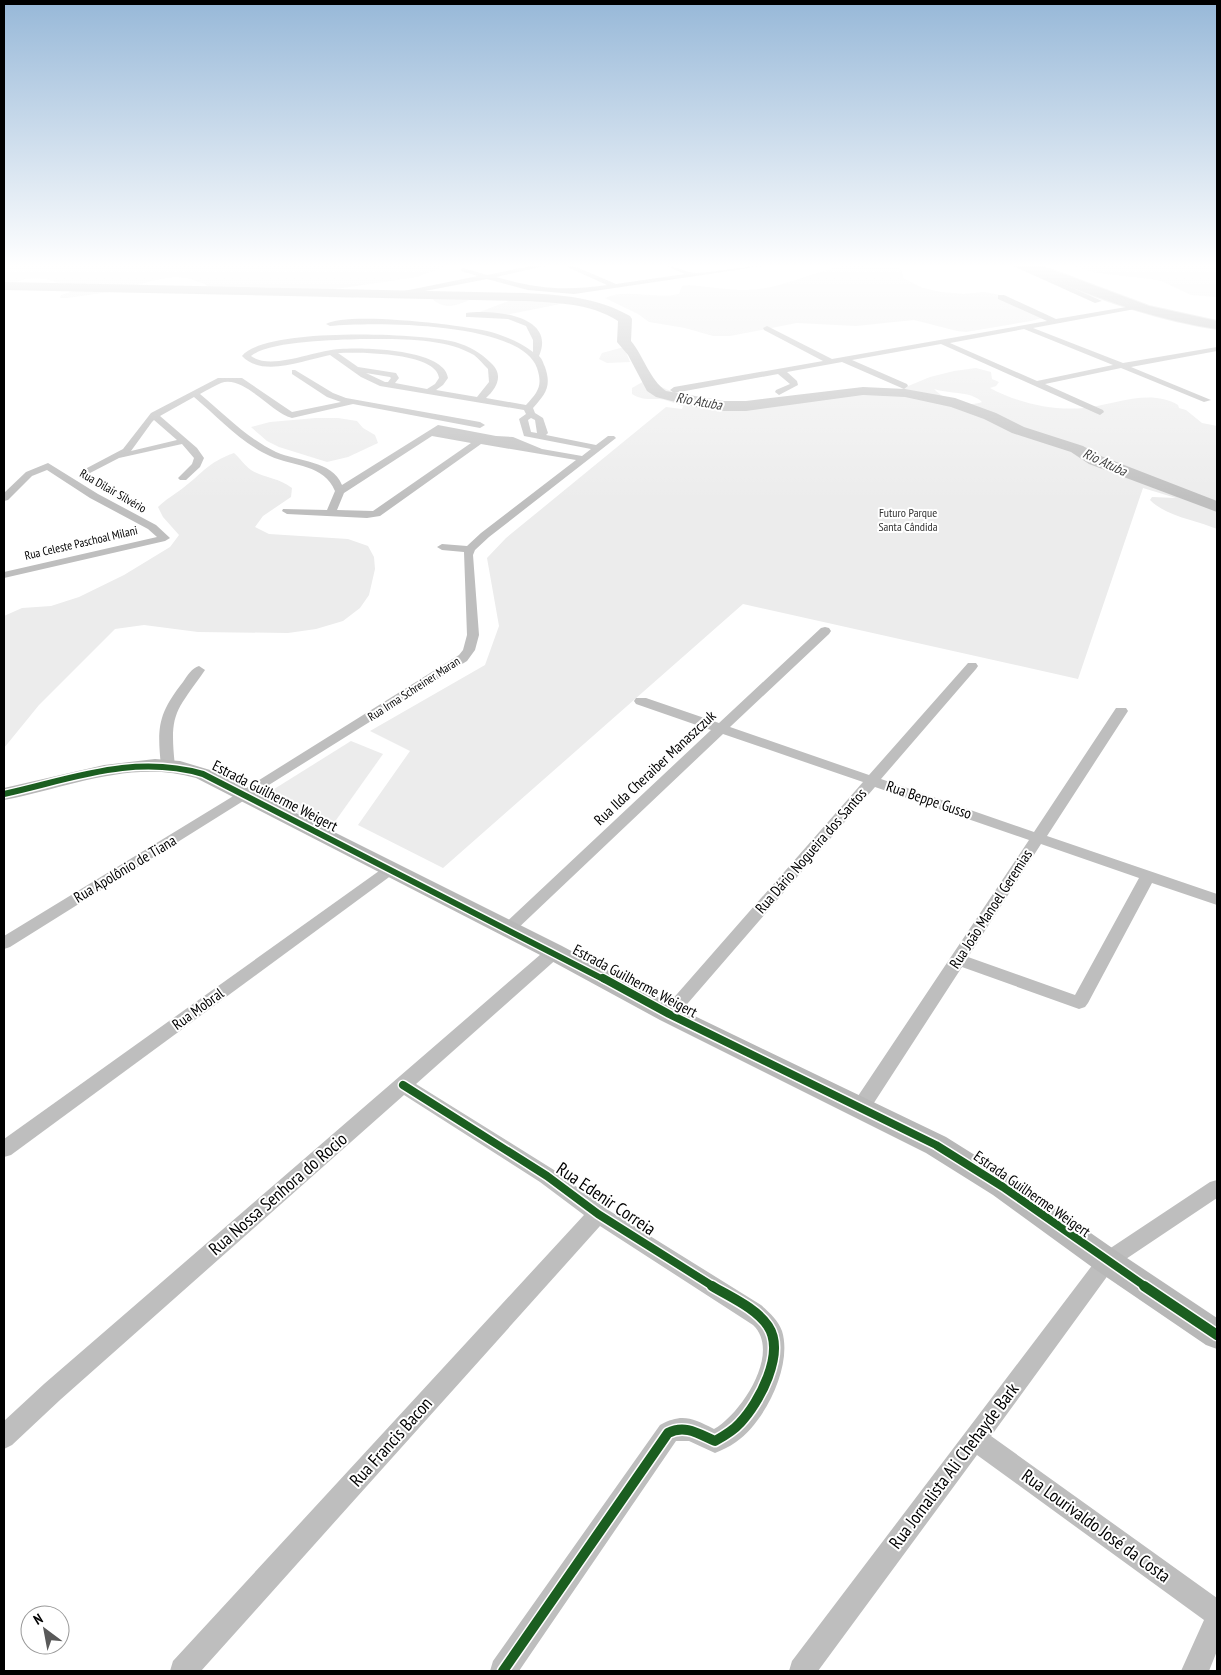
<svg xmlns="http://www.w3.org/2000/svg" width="1221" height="1675" viewBox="0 0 1221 1675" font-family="'PT Sans Narrow',sans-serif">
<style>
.green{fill:#ececec;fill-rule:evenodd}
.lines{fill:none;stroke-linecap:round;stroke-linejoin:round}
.river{fill:#bfbfbf;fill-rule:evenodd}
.highway-casing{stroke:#dbdbdb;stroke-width:2}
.street{fill:#bebebe;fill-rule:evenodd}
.secondary{fill:#b8b8b8;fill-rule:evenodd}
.highway{fill:#bebebe;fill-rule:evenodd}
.cycleway-far2-casing{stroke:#fff;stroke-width:9}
.cycleway-far1-casing{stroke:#fff;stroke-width:11}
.cycleway-casing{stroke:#fff;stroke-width:13}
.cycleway-far2{stroke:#1b5e20;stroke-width:6}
.cycleway-far1{stroke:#1b5e20;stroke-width:8}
.cycleway{stroke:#1b5e20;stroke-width:10}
.labels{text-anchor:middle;stroke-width:4;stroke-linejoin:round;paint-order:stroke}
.far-street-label{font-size:12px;fill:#000;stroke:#fff}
.far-park-label{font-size:12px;fill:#333;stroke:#fff}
.far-water-label{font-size:14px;font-style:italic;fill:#444;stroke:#fff}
.street-label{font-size:15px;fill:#000;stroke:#fff}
.near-street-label{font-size:18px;fill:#000;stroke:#fff}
</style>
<rect width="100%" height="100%" fill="#fff"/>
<g class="green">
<path d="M 4,266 L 447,266 L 417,277 L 309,293 L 371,295 L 352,298 L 325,297 L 267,287 L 244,293 L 220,293 L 214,292 L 205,284 L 188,278 L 174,277 L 155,280 L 116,291 L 67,298 L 60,298 L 61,295 L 73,291 L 73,288 C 57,282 40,275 22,280 C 16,282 10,286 4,288 Z"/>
<path d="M 845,266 L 899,268 L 902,270 L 903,278 L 923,288 L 941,292 L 964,294 L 984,292 L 1000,295 L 1046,317 L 1031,321 L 966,332 L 957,331 L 914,320 L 856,326 L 797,323 L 730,336 L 713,336 L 685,328 L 649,322 L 638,314 L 605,298 C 627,288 655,300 679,294 L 682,286 L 689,285 C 715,287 740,293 766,288 C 793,283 818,270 845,266 Z"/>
<path d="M 1075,266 L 1217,266 L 1217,297 L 1191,295 L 1161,281 L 1151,279 L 1096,273 Z"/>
<path d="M 428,295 L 479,296 C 458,304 446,314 428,295 Z"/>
<path d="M 510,297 L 570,302 L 496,317 L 477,313 L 511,300 Z"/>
<path d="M 624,347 L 630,362 L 607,363 L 599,359 L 602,353 Z"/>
<path d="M 976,368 L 991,372 L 992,379 L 999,382 L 996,386 L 990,388 C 1018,403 1052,411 1084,408 C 1114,405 1150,388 1178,405 L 1179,408 L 1186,410 L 1202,423 L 1217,426 L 1217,529 C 1196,520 1167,517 1150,500 L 1152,497 L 1176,498 L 1143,488 L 1078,679 L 743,604 L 443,868 L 358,825 L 410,751 L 370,731 L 485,665 L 499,626 L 487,558 L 506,538 L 666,407 L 682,409 L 683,406 C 677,404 667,400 660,399 C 650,399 641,400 632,394 L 632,388 L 646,380 L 677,394 L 723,401 L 749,402 L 783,397 L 803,397 L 869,388 L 901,389 L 930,377 L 954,371 ZM 934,389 C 948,394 972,391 982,402 C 966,408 944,400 934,389 Z"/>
<path d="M 316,418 L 338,418 L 357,421 L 363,428 L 375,435 L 378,443 L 348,457 L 327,462 L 279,447 L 267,441 L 251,427 L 270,422 Z"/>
<path d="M 234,453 C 240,458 245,466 251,470 C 266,479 278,477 292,488 L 291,497 L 263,516 L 255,527 L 269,534 L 348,539 L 368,546 L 374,557 L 375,569 L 369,595 L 360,608 L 343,621 L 316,629 L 288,633 L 198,632 L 144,625 L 115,629 L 39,705 L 4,748 L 4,616 L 22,608 L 51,606 L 79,597 L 124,575 L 170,547 L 179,535 L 163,517 L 158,507 C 166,499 174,495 183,488 C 204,472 207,463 234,453 Z"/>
<path d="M 351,741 L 383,754 L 329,830 L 263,796 Z"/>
</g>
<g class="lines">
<path class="river" d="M 4,282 L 525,293 C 562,295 597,297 630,316 L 632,319 L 631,341 C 644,357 650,380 666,391 L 724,401 L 746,401 L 863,387 L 905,389 L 955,398 L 996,413 L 1024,427 L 1083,446 L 1101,456 L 1217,501 L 1217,512 L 1089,464 L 1071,452 L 1012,433 L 984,419 L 951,407 L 905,397 L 863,395 L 746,411 L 724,411 L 695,407 L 656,397 L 647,391 L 628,355 L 617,342 L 618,321 C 590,303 558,303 525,301 L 4,290 Z"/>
<defs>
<path id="highway" d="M 1024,266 L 1042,266 L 1149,306 L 1217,321 L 1217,329 C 1161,321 1108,302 1055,281 C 1046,277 1031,274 1024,266 Z"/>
</defs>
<use href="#highway" class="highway-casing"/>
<g class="street">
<path d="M 530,266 L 545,266 L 496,277 C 538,289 564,291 607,285 L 565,266 L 574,266 L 616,284 L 685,274 L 666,266 C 677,266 687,273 696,273 C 719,272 741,266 763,266 L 574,294 L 528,290 L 487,279 L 399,296 L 380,295 L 376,293 L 380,291 L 399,292 L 478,276 L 461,271 L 461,269 L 463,268 L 487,275 Z"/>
<path d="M 1013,266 L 1023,266 L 1102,301 L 1095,303 Z"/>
<path d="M 998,295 L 1004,295 L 1056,319 L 1138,305 L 1139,307 L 1135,309 L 1033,328 L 1123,363 L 1217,347 L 1217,351 L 1131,367 L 1211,400 L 1204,402 L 1121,368 L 1045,384 L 1103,410 L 1104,412 L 1100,415 L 941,344 L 852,360 L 907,384 L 908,386 L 904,389 L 842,362 L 787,372 L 797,381 L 798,385 L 779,395 L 775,392 L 776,390 L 790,384 L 778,374 L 674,393 L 670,390 L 674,387 L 823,361 L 764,330 L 763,328 L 767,326 L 832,359 L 1047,321 L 998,299 ZM 1024,329 L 1113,365 L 1037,381 L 950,343 Z"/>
<path d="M 466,313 C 492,309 557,315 539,356 C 543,360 543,363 545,367 C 552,387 545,394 533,408 L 535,413 L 543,418 L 548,433 L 546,435 L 596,445 L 608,436 L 614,436 L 616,438 L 489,537 L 475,550 L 473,555 L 479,635 L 475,650 L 467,661 L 10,947 L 4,949 L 4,936 L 240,792 L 459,655 L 463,650 L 467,635 L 464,552 L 442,550 L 437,547 L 442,544 L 467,546 L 481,533 L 576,460 L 481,444 L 380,516 L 367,518 L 287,514 L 282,511 L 283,509 L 327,510 L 335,491 C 324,464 294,467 270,456 C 241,443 218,417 194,397 L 160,416 L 197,448 L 204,458 L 200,467 L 186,480 L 180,480 L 178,478 L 192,464 L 194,458 L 182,444 L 119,458 L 90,473 L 87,472 L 87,468 L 123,449 L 151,413 L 218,378 L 242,378 L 292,412 L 341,402 L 327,397 L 292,374 L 292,370 L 295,370 L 333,393 L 346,398 L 480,422 L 485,425 L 480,428 L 353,404 L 292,418 C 270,412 244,375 221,383 C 214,386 207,390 200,394 C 224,414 248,439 276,452 C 298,462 332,460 342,485 L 438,425 L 496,436 L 513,437 L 542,449 L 582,456 L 591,449 L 524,436 L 519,419 L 526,414 L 524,410 L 380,386 L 361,377 L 330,355 C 304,360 263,378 242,356 C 265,327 419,333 455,342 C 469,346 481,353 491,363 C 504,375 497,388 486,398 L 526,405 C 538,392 543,386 537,368 C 521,321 371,322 330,326 L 326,324 C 346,311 465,325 491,332 C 507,337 520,342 533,352 L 533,340 L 526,326 L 508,319 L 469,317 L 466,317 ZM 360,339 C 395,339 444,337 474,355 C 479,359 484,365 488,369 L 489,382 L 477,397 L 436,390 L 443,385 L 448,378 C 445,349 362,347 340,349 C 315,350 271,371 251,356 C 269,341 335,340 360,339 ZM 338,353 C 357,352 437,352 439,378 L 435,384 L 427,389 L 395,383 L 399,378 L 396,373 L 358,367 ZM 366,373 L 390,377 L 391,378 L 388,382 L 385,382 ZM 531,418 L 535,420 L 537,433 L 531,432 L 528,420 ZM 154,420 L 177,440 L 131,451 L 152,422 ZM 432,436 L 471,443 L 373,511 L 337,510 L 344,493 Z"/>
<path d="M 48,463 L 98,494 L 156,525 L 170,538 L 165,541 L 4,578 L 4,572 L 157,537 L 148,529 L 90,498 L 47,470 L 32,476 L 8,500 L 4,501 L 4,493 L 26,472 Z"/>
<path d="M 825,627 L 829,628 L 831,631 L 829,634 L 730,727 L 869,775 L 968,663 L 976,663 L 978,666 L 976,669 L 881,779 L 1034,832 L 1116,708 L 1126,708 L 1128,711 L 1047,836 L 1217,894 L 1217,905 L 1152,883 L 1088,1003 L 1085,1007 L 1079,1009 L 962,967 L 868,1112 L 861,1114 L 854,1112 L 852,1107 L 854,1102 L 1029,840 L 875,787 L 675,1018 L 669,1020 L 663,1018 L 660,1014 L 663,1010 L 863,782 L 723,734 L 514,932 L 508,933 L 502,932 L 500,928 L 711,730 L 636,704 L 634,701 L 636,698 L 646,698 L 719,723 L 821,628 ZM 1041,844 L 1139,878 L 1075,995 L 968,957 Z"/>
<path d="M 199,666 L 205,670 C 176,712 169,712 175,766 L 168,770 L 163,769 L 161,766 C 157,727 158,714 183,682 C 187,676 192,668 199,666 Z"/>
<path d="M 391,864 L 396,866 L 399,869 L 396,872 L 11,1155 L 4,1157 L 4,1139 L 386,866 Z"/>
<path d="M 554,946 L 560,948 L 562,952 L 560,956 L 416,1084 L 554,1170 L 605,1208 L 761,1305 C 770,1313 778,1320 782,1331 C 793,1366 764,1423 736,1442 C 729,1447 722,1450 715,1453 L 689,1441 L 676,1441 L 519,1671 L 490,1671 L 493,1661 L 660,1425 C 682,1413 692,1418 714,1429 C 741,1414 782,1352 753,1325 L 600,1226 L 201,1671 L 170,1671 L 173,1661 L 584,1215 L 540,1182 L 404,1095 L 60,1400 L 12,1445 L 4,1449 L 4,1421 L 44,1384 L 548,948 Z"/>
<path d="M 1217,1180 L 1217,1198 L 1114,1267 L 991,1436 L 1217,1598 L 1217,1651 L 1209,1671 L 1181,1671 L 1204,1620 L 977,1455 L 818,1671 L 789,1671 L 792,1661 L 1100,1255 L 1210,1182 Z"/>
</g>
<path class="secondary" d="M 155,759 L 180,761 L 210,770 L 562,946 L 678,1008 L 946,1137 L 1013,1179 L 1118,1252 L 1217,1318 L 1217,1349 L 1206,1345 L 1096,1270 L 993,1195 L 926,1153 L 660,1020 L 546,958 L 196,778 C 131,759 67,788 4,800 L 4,788 L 104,765 Z"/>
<use href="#highway" class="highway"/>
<defs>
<path id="cycleway-far2" d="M 4,794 C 72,779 133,754 203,774 L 605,980"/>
<g id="cycleway-far1">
<path d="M 603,978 L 669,1014 L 936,1145 L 1003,1187 L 1146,1287"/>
<path d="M 403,1085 L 547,1176 L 598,1214 L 714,1287"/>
</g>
<g id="cycleway">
<path d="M 1144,1286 L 1217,1335"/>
<path d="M 503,1671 L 668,1433 C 685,1424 699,1434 715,1441 C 724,1436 733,1431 740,1423 C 759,1403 786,1353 768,1326 C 756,1308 730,1297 712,1286"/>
</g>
</defs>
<use href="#cycleway-far2" class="cycleway-far2-casing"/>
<use href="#cycleway-far1" class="cycleway-far1-casing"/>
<use href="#cycleway" class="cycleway-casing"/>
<use href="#cycleway-far2" class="cycleway-far2"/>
<use href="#cycleway-far1" class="cycleway-far1"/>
<use href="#cycleway" class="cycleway"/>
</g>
<linearGradient id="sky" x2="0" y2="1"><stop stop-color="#97b8d8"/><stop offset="0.53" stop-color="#fff"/><stop offset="1" stop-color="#fff" stop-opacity="0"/></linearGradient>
<rect width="1221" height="501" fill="url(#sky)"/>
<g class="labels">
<g class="far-street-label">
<text transform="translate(113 491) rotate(30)" y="4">Rua Dilair Silvério</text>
<text transform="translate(81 543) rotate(-13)" y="4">Rua Celeste Paschoal Milani</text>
<text transform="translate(414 689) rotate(-33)" y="4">Rua Irma Schreiner Maran</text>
</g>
<g class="far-park-label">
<text x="908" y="517">Futuro Parque<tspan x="908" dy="14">Santa Cândida</tspan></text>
</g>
<g class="far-water-label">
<text transform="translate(699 401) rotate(10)" y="5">Rio Atuba</text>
<text transform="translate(1105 462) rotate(25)" y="5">Rio Atuba</text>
</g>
<g class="street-label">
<text transform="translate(655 768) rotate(-43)" y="5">Rua Ilda Cheraiber Manaszczuk</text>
<text transform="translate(275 796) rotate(27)" y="5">Estrada Guilherme Weigert</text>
<text transform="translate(929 800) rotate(19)" y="5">Rua Beppe Gusso</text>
<text transform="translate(811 851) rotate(-49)" y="5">Rua Dário Nogueira dos Santos</text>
<text transform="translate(125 869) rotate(-31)" y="5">Rua Apolônio de Tiana</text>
<text transform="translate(991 909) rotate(-57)" y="5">Rua João Manoel Geremias</text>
<text transform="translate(635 981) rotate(28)" y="5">Estrada Guilherme Weigert</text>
<text transform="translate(198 1009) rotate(-36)" y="5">Rua Mobral</text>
<text transform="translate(1032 1194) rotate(35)" y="5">Estrada Guilherme Weigert</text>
</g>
<g class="near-street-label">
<text transform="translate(278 1194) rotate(-41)" y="6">Rua Nossa Senhora do Rocio</text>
<text transform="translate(606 1199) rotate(34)" y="6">Rua Edenir Correia</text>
<text transform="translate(391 1442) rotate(-48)" y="6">Rua Francis Bacon</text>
<text transform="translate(954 1466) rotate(-53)" y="6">Rua Jornalista Ali Chehayde Bark</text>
<text transform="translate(1096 1526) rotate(36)" y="6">Rua Lourivaldo José da Costa</text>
</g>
</g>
<rect width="1221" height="1675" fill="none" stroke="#000000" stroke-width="10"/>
<g transform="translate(45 1630) rotate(328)"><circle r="24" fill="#ffffff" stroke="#999999"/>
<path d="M0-4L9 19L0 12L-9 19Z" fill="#595959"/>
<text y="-8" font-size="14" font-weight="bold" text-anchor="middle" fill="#000000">N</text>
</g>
</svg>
